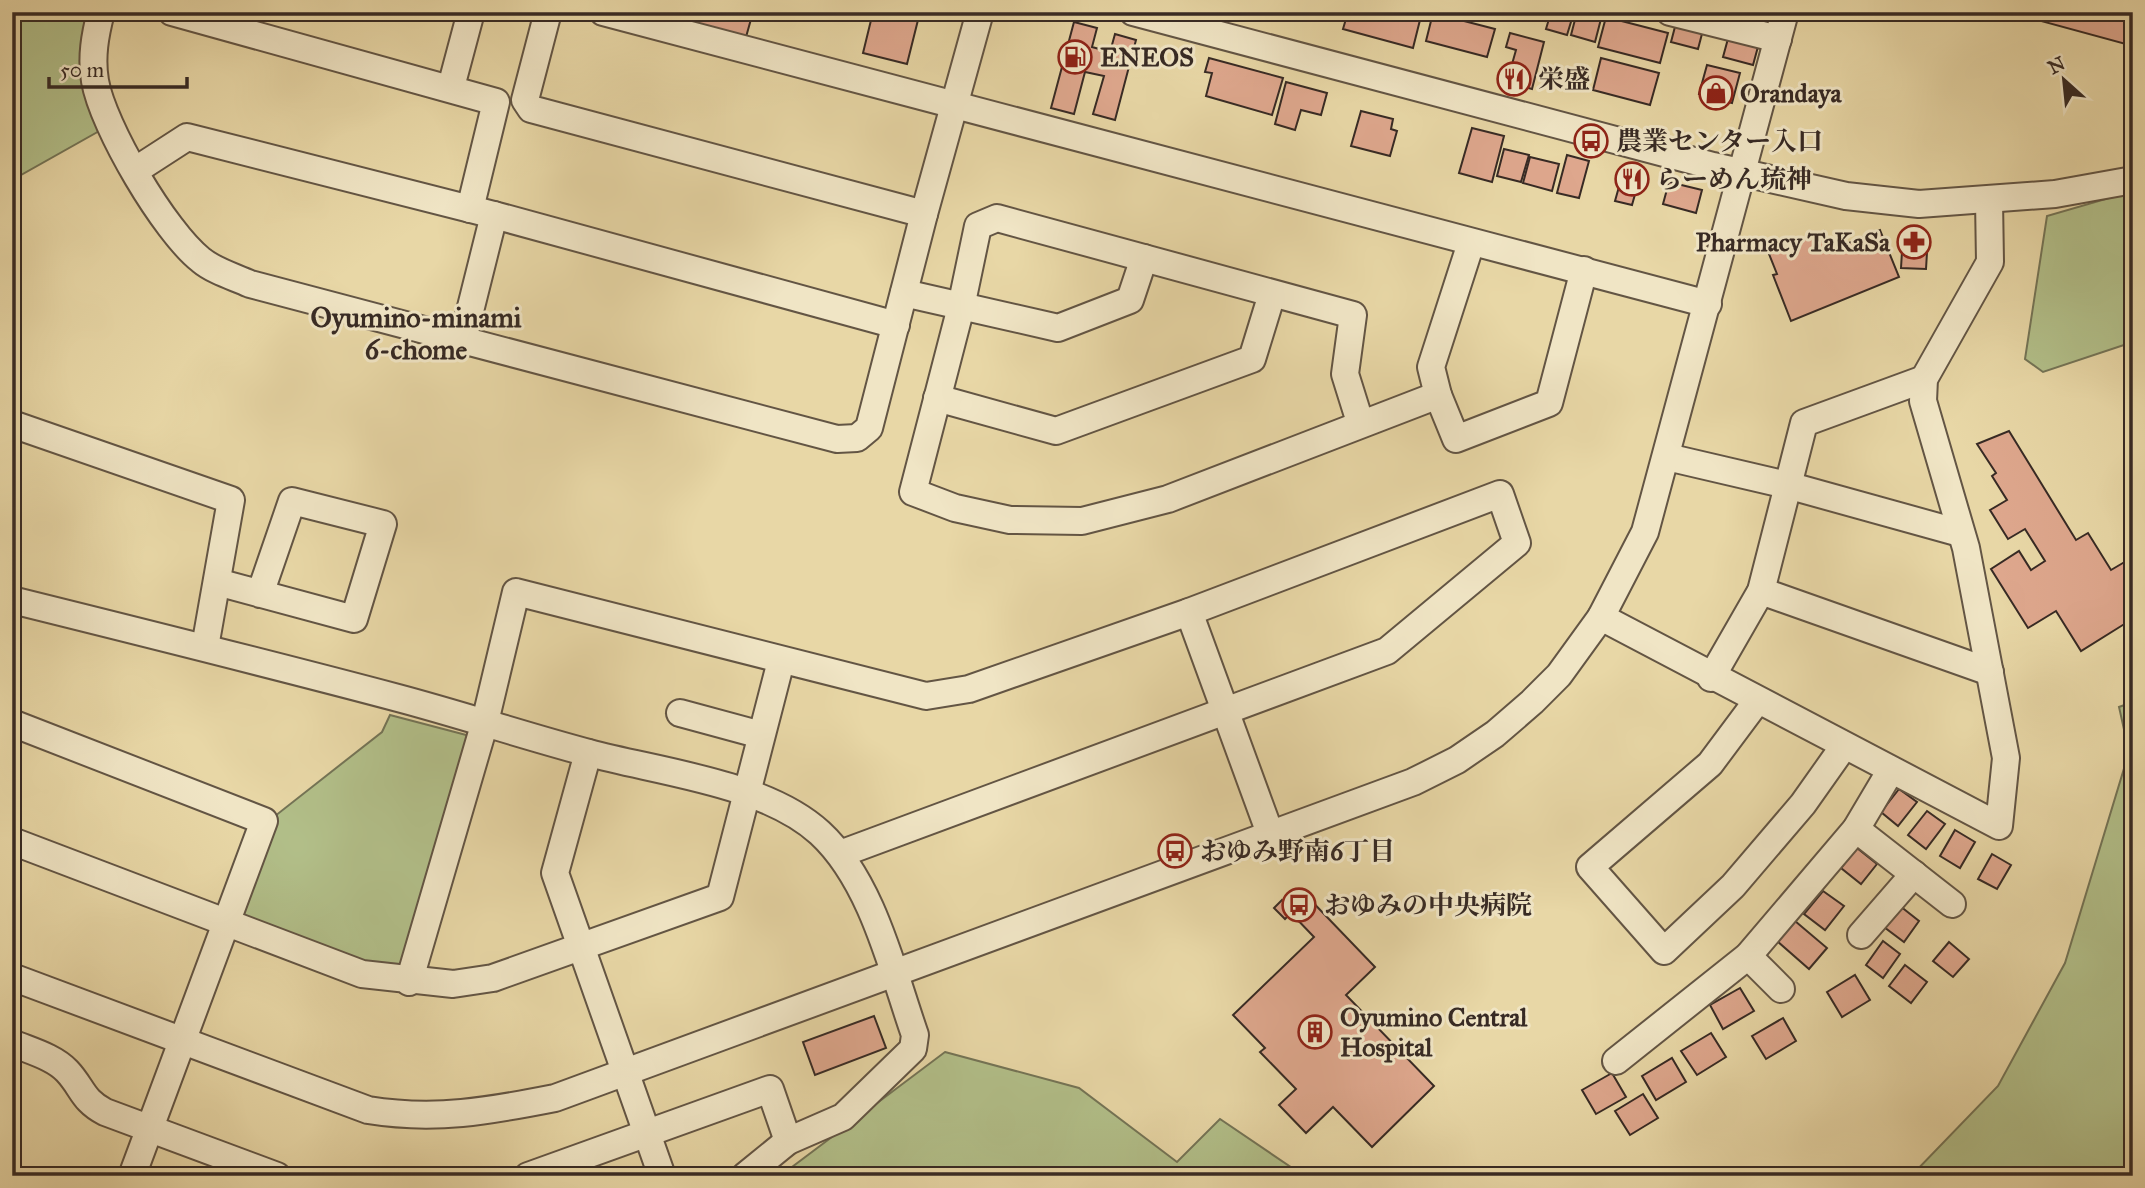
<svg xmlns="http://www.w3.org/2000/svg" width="2145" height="1188" viewBox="0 0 2145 1188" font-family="'IM FELL Great Primer','Noto Serif JP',serif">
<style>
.green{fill:#b2bf89;stroke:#747456;stroke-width:2}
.building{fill:#dea78d;stroke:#372a24;stroke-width:2}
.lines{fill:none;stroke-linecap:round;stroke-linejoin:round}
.minor-casing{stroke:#635544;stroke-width:30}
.minor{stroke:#f0e5c5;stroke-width:26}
.labels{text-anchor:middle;stroke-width:6;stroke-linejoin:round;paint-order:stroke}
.poi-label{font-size:26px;font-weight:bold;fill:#372a24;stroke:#f0e5c5;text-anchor:start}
.neighbourhood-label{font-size:28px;font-weight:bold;fill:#372a24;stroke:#f0e5c5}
</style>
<rect width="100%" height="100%" fill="#e8d7a6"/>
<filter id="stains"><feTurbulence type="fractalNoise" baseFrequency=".00286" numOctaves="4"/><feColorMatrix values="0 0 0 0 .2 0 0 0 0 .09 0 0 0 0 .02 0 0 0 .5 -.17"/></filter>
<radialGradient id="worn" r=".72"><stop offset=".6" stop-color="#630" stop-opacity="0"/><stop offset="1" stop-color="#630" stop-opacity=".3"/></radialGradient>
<g class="green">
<path d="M 12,12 L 89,12 L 101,130 L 12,180 Z"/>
<path d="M 2133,191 L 2133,342 L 2043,372 L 2025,359 L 2047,216 Z"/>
<path d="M 2133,702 L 2133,1176 L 1911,1176 L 1998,1086 L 2065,963 L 2129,752 L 2119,707 Z"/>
<path d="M 390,715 L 470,736 L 406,974 L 358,967 L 234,920 L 275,816 L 382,732 Z"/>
<path d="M 945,1052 L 1079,1088 L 1177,1162 L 1220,1119 L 1304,1176 L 780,1176 Z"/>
</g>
<g class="building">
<path d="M 695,12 L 753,12 L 746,37 L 692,22 Z"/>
<path d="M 873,12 L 920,12 L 907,64 L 863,53 Z"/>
<path d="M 1348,12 L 1422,12 L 1413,48 L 1343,29 Z"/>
<path d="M 1522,12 L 1548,12 L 1545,21 L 1521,15 Z"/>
<path d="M 1551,12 L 1574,12 L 1567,35 L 1546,29 Z"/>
<path d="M 1577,12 L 1602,15 L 1595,42 L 1571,35 Z"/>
<path d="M 2008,12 L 2133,12 L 2133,46 Z"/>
<path d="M 1433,13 L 1495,29 L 1487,57 L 1426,41 Z"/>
<path d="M 1606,17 L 1668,33 L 1660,63 L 1598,47 Z"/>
<path d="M 1074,22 L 1097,28 L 1092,47 L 1110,52 L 1115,34 L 1136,40 L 1115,120 L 1093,114 L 1104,76 L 1085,72 L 1074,114 L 1051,108 Z"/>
<path d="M 1676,23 L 1703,30 L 1698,49 L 1671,42 Z"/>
<path d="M 1510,33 L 1544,42 L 1532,89 L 1507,82 L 1516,50 L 1506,47 Z"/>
<path d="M 1729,35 L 1759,43 L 1753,65 L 1723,57 Z"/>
<path d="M 1209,58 L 1283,78 L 1272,115 L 1206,96 L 1212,73 L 1205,72 Z"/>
<path d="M 1601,58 L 1659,73 L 1650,105 L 1593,90 Z"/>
<path d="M 1707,65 L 1740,73 L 1732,103 L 1699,94 Z"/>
<path d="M 1286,82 L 1327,93 L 1321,115 L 1301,110 L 1295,130 L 1275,124 Z"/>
<path d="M 1361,111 L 1393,119 L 1391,129 L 1397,131 L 1390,156 L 1351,146 Z"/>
<path d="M 1472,128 L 1504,136 L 1492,182 L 1459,173 Z"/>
<path d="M 1504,149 L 1529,155 L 1521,182 L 1497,176 Z"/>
<path d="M 1567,155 L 1589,161 L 1579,198 L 1557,193 Z"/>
<path d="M 1530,157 L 1559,164 L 1552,191 L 1523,183 Z"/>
<path d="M 1624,169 L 1641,173 L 1632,205 L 1615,201 Z"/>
<path d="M 1669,182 L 1702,190 L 1696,213 L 1663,204 Z"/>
<path d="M 1880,230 L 1899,277 L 1791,321 L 1773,275 L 1777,274 L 1769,254 L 1824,231 L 1832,250 Z"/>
<path d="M 1903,235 L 1928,236 L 1926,269 L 1901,268 Z"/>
<path d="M 2009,431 L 2076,540 L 2088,533 L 2111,570 L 2128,560 L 2133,568 L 2133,634 L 2126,623 L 2081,651 L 2056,611 L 2028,628 L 1991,569 L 2019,551 L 2031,570 L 2045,561 L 2025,529 L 2008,539 L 1990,510 L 2007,500 L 1992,476 L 1996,473 L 1977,444 Z"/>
<path d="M 1899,789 L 1917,802 L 1898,826 L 1881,812 Z"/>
<path d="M 1927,811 L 1945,824 L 1926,849 L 1908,835 Z"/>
<path d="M 1955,830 L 1975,842 L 1960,868 L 1940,856 Z"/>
<path d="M 1857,848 L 1877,864 L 1861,884 L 1841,868 Z"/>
<path d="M 1992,854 L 2011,865 L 1997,889 L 1978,879 Z"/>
<path d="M 1301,890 L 1375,967 L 1346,995 L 1434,1086 L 1372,1147 L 1333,1107 L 1306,1133 L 1279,1105 L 1296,1089 L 1260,1052 L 1265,1048 L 1233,1015 L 1314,937 L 1291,913 L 1285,919 L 1274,908 L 1282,900 L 1286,904 Z"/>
<path d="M 1823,891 L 1844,906 L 1825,930 L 1804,914 Z"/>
<path d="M 1900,906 L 1919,921 L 1904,942 L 1884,927 Z"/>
<path d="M 1795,921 L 1827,948 L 1809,969 L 1777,941 Z"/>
<path d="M 1883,941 L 1900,954 L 1883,978 L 1866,965 Z"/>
<path d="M 1949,942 L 1969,959 L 1953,977 L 1933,961 Z"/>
<path d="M 1905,965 L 1927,982 L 1911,1003 L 1889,986 Z"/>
<path d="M 1855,975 L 1870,1000 L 1842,1017 L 1827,992 Z"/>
<path d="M 1740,988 L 1754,1011 L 1723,1029 L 1710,1005 Z"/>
<path d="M 874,1016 L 886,1048 L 815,1075 L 803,1042 Z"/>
<path d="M 1783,1018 L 1796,1041 L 1766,1059 L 1752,1036 Z"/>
<path d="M 1711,1033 L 1726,1057 L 1697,1075 L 1681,1051 Z"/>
<path d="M 1672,1058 L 1686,1082 L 1656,1100 L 1642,1076 Z"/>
<path d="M 1612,1073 L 1626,1097 L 1596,1114 L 1582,1090 Z"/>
<path d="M 1643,1094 L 1658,1118 L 1630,1135 L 1615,1111 Z"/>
</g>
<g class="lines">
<defs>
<g id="minor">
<path d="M 101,12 C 95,35 91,57 95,81 C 103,127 165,232 201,260 C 214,271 235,277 250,284 L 837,439 L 857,438 L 869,428 L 924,214 L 980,12"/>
<path d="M 172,12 L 496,102 L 470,209"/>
<path d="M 548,12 L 525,100 L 531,109 L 924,214"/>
<path d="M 603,12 L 1708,304"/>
<path d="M 1133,12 L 1713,166 L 1846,196 L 1919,204 L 2055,194 L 2133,180"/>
<path d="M 1670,12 L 1778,39"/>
<path d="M 451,87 L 471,12"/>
<path d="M 136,170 L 187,137 L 494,215 L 896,325"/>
<path d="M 904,293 L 1058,328 L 1130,300 L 1144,258"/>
<path d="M 463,339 L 494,215"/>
<path d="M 1438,395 L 1456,439 L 1549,403 L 1584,270"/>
<path d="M 937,398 L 1056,431 L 1252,359 L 1272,294"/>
<path d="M 1360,422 L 1345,374 L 1353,315 L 997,218 L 978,226 L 961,307 L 913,492 L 955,508 L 1010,520 L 1082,521 L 1168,499 L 1438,395 L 1431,367 L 1471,243"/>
<path d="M 12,424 L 231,500 L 205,647"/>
<path d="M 1667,457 L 1787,485 L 1960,533"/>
<path d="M 217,582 L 354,619 L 383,524 L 292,501 L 260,594"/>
<path d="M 1761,591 L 1990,672"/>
<path d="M 12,600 C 141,632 270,664 398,698 C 462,715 525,736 589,753 C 659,772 766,783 820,833 C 872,881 892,969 915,1035 L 913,1049 L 843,1117 L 788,1141 L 745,1176"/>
<path d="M 1189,612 L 1271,836"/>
<path d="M 1601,617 L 1999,826 L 2006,758 L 1966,548 L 1923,401 L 1924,379 L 1990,262 L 1989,200"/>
<path d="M 1711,678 L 1761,591 L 1804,423 L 1924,379"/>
<path d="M 1757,701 L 1710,764 L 1590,867 L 1664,951 L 1733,886 L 1803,804 L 1844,746"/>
<path d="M 680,713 L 761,735"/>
<path d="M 12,723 L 264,821 L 132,1176"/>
<path d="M 588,753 L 555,873 L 662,1176"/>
<path d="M 1856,829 L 1952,904"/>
<path d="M 12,841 L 362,974 L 453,984 L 493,978 L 720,897 L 781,661"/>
<path d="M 1861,935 L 1914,874"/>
<path d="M 1748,956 L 1781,989"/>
<path d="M 12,977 L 368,1110 C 435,1121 489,1111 555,1098 L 1413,782 L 1457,760 L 1495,734 L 1532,702 L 1559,675 L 1601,617 L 1645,532 L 1785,12"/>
<path d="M 409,982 L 485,722 L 516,592 L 926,696 L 969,689 L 1189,612 L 1500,494 L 1517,543 L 1387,651 L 840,854"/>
<path d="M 12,1043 C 31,1051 54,1057 67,1071 C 83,1088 82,1100 105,1112 L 277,1176"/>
<path d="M 1616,1061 L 1748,956 L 1856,829 L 1891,770"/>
<path d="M 528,1176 L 770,1089 L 788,1141"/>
</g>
</defs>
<use href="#minor" class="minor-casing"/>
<use href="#minor" class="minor"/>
</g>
<defs>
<symbol id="fuel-ring" viewBox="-11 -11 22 22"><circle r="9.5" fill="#f0e5c5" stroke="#8f2418" stroke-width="1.5"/><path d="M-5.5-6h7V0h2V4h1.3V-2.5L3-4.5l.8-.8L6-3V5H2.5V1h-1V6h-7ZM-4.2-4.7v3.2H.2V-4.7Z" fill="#8f2418"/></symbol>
<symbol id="restaurant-ring" viewBox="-11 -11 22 22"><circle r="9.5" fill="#f0e5c5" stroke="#8f2418" stroke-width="1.5"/><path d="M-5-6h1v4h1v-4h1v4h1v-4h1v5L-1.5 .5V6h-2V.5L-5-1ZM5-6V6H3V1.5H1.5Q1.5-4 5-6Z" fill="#8f2418"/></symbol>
<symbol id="shop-ring" viewBox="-11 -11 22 22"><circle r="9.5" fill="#f0e5c5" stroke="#8f2418" stroke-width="1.5"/><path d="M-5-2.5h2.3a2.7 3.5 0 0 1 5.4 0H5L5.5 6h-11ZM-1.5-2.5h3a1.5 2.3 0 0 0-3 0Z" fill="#8f2418"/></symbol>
<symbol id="bus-ring" viewBox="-11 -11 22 22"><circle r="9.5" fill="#f0e5c5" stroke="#8f2418" stroke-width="1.5"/><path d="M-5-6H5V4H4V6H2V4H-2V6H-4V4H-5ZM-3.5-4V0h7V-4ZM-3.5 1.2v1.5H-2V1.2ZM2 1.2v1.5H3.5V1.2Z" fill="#8f2418"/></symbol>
<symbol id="pharmacy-ring" viewBox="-11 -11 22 22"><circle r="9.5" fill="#f0e5c5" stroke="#8f2418" stroke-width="1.5"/><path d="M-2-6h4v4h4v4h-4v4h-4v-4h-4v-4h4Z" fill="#8f2418"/></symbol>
<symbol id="building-ring" viewBox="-11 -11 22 22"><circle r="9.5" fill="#f0e5c5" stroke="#8f2418" stroke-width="1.5"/><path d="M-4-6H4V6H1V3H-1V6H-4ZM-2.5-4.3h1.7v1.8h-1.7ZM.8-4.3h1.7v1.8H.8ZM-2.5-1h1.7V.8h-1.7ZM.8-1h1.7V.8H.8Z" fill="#8f2418"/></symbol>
</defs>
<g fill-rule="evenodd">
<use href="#fuel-ring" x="1056" y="38" width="38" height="38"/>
<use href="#restaurant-ring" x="1495" y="60" width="38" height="38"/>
<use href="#shop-ring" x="1697" y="74" width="38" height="38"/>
<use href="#bus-ring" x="1572" y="122" width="38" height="38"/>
<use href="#restaurant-ring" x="1613" y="160" width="38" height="38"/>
<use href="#pharmacy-ring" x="1895" y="223" width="38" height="38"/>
<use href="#bus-ring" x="1156" y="832" width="38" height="38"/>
<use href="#bus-ring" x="1280" y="886" width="38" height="38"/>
<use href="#building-ring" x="1296" y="1013" width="38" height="38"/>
</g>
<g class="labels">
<g class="poi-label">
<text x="1100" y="66">ENEOS</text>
<text x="1538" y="88">栄盛</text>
<text x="1740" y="102">Orandaya</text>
<text x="1616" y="150">農業センター入口</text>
<text x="1656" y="188">らーめん琉神</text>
<text x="1890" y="251" text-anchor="end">Pharmacy TaKaSa</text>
<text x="1200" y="860">おゆみ野南6丁目</text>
<text x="1324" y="914">おゆみの中央病院</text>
<text x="1340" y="1026">Oyumino Central<tspan x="1340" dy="30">Hospital</tspan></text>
</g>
<g class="neighbourhood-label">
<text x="416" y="327">Oyumino-minami<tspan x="416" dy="32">6-chome</tspan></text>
</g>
</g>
<rect width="2145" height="1188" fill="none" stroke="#e8d7a6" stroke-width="42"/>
<rect x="14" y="14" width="2117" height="1160" fill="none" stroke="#372a24" stroke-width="3.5"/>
<rect x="21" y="21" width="2103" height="1146" fill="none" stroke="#372a24" stroke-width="2"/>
<g transform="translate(2064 80) rotate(333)" stroke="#f0e5c5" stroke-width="5" paint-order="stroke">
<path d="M0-5L12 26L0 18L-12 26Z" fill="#372a24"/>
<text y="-10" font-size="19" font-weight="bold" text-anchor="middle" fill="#372a24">N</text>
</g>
<path d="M49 77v10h138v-10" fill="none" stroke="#372a24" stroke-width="3.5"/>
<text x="60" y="77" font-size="21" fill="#372a24" stroke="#f0e5c5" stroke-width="5" paint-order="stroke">50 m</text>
<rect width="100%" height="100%" filter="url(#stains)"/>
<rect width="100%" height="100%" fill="url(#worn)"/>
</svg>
